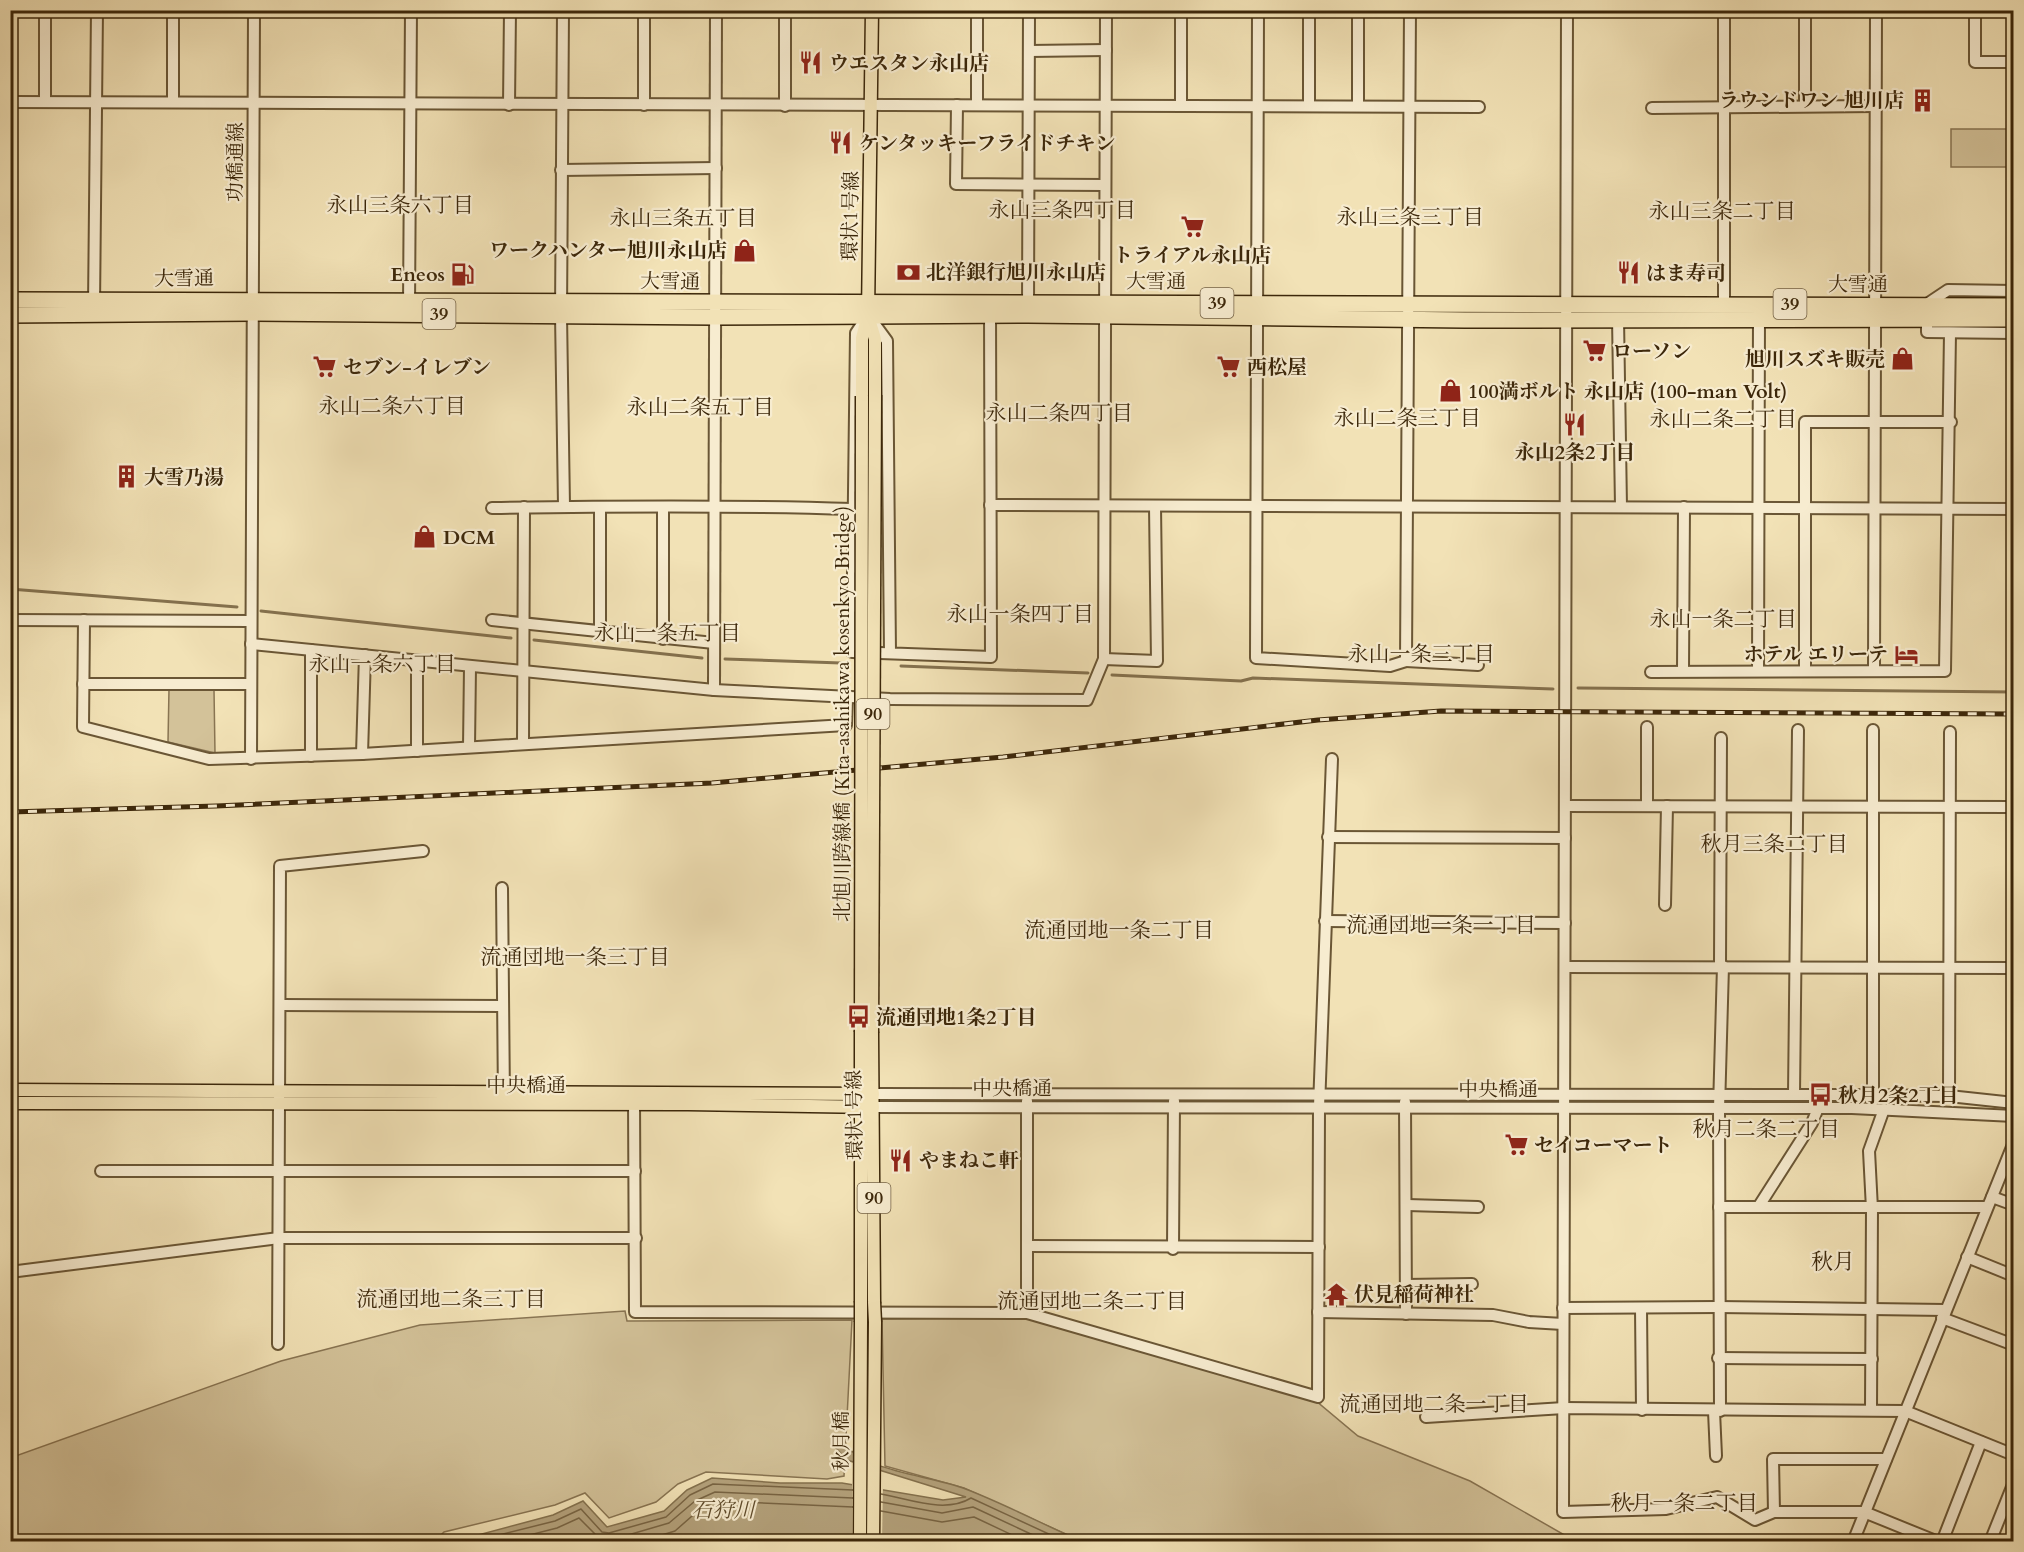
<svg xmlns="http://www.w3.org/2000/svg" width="2024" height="1552" viewBox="0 0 2024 1552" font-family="Cardo,'Noto Serif JP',serif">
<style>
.green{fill:#d3c299;stroke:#887452;stroke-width:1.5}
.water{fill:#b4a27c;stroke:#84714e;stroke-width:1.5}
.pier{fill:#f2e2b6}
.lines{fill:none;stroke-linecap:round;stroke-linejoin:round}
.shore{stroke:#786443;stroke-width:1.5}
.stream{stroke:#84714e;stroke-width:3}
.minor-casing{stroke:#6a5635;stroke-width:14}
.major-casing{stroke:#3c270a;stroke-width:15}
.highway-casing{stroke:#3c270a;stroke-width:18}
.minor{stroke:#f7ecd0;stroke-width:10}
.major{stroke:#f2e2b6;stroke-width:12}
.highway{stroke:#f2e2b6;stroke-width:15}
.rail-casing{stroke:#3c270a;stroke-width:5}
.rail{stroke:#f7ecd0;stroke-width:3;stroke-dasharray:9;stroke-linecap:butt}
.major-bridge-casing{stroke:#3c270a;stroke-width:15;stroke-linecap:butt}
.major-bridge{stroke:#f2e2b6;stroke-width:12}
.labels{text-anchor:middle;stroke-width:4.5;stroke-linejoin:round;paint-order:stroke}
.shield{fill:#f7ecd0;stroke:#746245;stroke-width:1.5}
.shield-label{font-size:18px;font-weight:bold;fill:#3c270a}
.poi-label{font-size:20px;font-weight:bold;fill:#3c270a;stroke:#f7ecd0;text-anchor:start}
.street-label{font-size:20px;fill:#3c270a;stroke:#f7ecd0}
.neighbourhood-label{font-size:21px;fill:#3c270a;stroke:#f7ecd0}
.water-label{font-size:21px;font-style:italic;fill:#604c2c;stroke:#f7ecd0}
.quarter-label{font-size:22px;fill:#3c270a;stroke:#f7ecd0}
</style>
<rect width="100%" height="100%" fill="#f2e2b6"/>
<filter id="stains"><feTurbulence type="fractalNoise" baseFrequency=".00333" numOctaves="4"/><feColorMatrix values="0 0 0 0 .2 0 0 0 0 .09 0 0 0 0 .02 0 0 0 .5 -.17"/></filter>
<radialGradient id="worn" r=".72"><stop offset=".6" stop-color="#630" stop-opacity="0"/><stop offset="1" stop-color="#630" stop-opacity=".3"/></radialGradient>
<g class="green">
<rect x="1951" y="129" width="62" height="38"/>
<path d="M 169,689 L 214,690 L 215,753 L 168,742 Z"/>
<path d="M 625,1311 L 627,1321 L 852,1320 L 844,1476 L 827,1479 L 706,1472 L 678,1484 L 656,1502 L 609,1518 L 585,1493 L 555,1505 L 444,1532 L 435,1541 L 11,1541 L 10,1458 L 281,1361 L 420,1325 Z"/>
<path d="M 1028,1317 L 1316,1401 L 1358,1436 L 1470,1481 L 1575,1541 L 1081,1541 L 964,1488 L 885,1466 L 882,1319 Z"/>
</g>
<path class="water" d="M 840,1441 C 869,1473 924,1474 963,1488 C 1003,1503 1042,1524 1081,1541 L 452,1542 L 553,1515 L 583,1501 L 607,1527 L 664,1511 L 687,1490 L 712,1478 L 780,1483 L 842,1483 L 943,1500 L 966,1497 L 847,1460 L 835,1447 Z"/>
<path class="pier" d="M 852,1481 L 883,1486 L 882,1542 L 852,1541 Z"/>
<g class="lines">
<g class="shore">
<path d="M 881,1494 C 910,1499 945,1514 971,1498 L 1066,1542"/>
<path d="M 881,1502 L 942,1513 L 973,1507 L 1048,1542"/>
<path d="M 881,1511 L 942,1522 L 974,1517 L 1027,1542"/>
<path d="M 471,1542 L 555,1521 L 581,1509 L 602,1532 L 609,1533 L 666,1517 L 690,1495 L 713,1484 L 853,1490"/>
<path d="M 502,1542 L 557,1528 L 579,1518 L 599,1538 L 611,1540 L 669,1523 L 695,1501 L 715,1492 L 853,1498"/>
<path d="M 639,1542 L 675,1531 L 700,1509 L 716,1501 L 853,1507"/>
</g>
<g class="stream">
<path d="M 10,589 L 237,607"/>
<path d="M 261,611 L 511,638"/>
<path d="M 534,640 L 702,658"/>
<path d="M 725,659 L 841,663"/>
<path d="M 901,666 L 1088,673"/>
<path d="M 1112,675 L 1241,681 L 1253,678 L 1553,689"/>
<path d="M 1578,688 L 2014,692"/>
</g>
<defs>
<g id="minor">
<path d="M 563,10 L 561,315 L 564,506"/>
<path d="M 977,10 L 977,104"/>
<path d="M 1181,10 L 1181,106"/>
<path d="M 1258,10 L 1256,658 L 1390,666 L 1406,661"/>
<path d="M 1410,10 L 1406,661 L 1478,665"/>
<path d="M 1567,10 L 1563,1512 L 1666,1509 L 1717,1497 L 1755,1520 L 1774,1512 L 1864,1512 L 1938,1542"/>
<path d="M 1724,10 L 1724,304"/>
<path d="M 1805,10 L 1805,106"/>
<path d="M 1975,10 L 1975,62 L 2014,62"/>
<path d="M 1029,51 L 1106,50"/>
<path d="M 10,102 L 1479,107"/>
<path d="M 45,102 L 45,10"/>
<path d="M 173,102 L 173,10"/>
<path d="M 509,105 L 510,10"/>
<path d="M 644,105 L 644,10"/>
<path d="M 957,105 L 956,184 L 1105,185"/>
<path d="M 785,106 L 785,10"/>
<path d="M 1309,106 L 1309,10"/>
<path d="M 1358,106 L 1358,10"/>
<path d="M 1652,108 L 1876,106"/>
<path d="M 561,170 L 716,168"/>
<path d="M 2014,291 L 1948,290 L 1927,304 L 1927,332 L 2014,333"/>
<path d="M 94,306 L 97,10"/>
<path d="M 409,307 L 411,10"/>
<path d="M 1028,309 L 1029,10"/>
<path d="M 1618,318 L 1621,507"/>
<path d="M 990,505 L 2014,509"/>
<path d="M 492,508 C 613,506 733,505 853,509"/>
<path d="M 663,508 L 663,639"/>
<path d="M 10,620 L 251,621"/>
<path d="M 84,620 L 83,727 L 209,759 L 362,754 L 846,725 L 847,698"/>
<path d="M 492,620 L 714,643"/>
<path d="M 600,632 L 600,507"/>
<path d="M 251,644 L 714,690 L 890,699 L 1087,700 L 1104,659 L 1106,10"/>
<path d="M 311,650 L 311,756"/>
<path d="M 890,653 L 887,341 L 868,315 L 856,333 L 852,652 L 991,657 L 990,310"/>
<path d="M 1104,659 L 1157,661 L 1155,506"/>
<path d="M 1683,671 L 1684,507"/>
<path d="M 1758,671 L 1759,313"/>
<path d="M 1805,671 L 1805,422 L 1951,422"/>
<path d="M 1874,671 L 1876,10"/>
<path d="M 1651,672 L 1945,671 L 1950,333"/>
<path d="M 83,684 L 251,684"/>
<path d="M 714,690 L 716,10"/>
<path d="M 1647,727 L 1647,806"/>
<path d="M 1873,730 L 1873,1101"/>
<path d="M 523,744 L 524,507"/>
<path d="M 469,747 L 470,667"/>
<path d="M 417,751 L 417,661"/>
<path d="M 362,754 L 365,655"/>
<path d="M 251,759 L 254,10"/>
<path d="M 1565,806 L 2014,807"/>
<path d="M 1328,837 L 1565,838"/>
<path d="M 502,888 L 504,1101"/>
<path d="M 1665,905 L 1667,806"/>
<path d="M 1325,921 L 1565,923"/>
<path d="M 1720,966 L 1721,738"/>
<path d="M 1565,967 L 2014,968"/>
<path d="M 280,1005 L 503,1006"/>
<path d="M 873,1094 L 1852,1095 L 1949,1096 L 2014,1103"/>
<path d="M 1794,1095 L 1798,730"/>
<path d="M 1949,1096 L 1950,732"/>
<path d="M 634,1098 L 635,1312 L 1027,1313 L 1318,1397 L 1319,1107 L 1332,759"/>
<path d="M 1405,1102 L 1406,1314"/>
<path d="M 873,1107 L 1852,1108 L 2014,1116"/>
<path d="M 101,1171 L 635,1171"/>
<path d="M 1992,1197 L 2014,1205"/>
<path d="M 1407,1205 L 1478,1207"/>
<path d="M 1759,1206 L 1812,1123 L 1818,1108"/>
<path d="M 1719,1207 L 1987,1207"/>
<path d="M 1027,1246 L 1319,1247"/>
<path d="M 1173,1249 L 1174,1101"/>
<path d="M 1967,1257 L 2014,1276"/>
<path d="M 10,1272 L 279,1238 L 636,1238"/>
<path d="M 1406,1285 L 1472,1284"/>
<path d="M 1563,1308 L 1718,1307 L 1945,1310"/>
<path d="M 1641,1308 L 1642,1410"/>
<path d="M 1318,1312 L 1493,1315 L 1529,1322 L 1563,1324"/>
<path d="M 1027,1313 L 1027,1101"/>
<path d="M 1942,1318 L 2014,1345"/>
<path d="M 278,1344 L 280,866 L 423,851"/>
<path d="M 1718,1358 L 1872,1359"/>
<path d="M 1871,1410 L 1872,1209 L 1869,1151 L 1884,1109"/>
<path d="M 1714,1411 L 1716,1456"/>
<path d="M 1720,1411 L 1719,1109 L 1723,966"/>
<path d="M 1426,1417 L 1564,1408 L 1905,1411 L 2014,1455"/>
<path d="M 1774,1512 L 1773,1459 L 1886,1459"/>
<path d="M 1853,1542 L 2014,1142"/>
<path d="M 1942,1542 L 1981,1442"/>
<path d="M 1990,1542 L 2014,1482"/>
</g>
<g id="major">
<path d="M 868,316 L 875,339 L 875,395"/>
<path d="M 862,396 L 862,338 L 868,315 L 872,10"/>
<path d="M 872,1033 L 874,1302"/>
<path d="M 10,1090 L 873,1094"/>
<path d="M 10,1103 L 688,1104 L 873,1107"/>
<path d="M 861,1301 L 861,1032"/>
<path d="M 860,1542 L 861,1322"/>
<path d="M 873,1542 L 875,1322"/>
</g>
<g id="highway">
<path d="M 10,300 L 2014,306"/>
<path d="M 10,315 L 252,313 L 715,317 L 1028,315 L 1465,320 L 2014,319"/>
</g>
</defs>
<use href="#minor" class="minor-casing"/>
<use href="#major" class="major-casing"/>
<use href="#highway" class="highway-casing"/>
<use href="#minor" class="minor"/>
<use href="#major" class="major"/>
<use href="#highway" class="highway"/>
<defs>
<path id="rail" d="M 10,812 L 216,806 L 712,783 L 1003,757 L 1318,720 L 1441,711 L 2014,714"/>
</defs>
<use href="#rail" class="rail-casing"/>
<use href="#rail" class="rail"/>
<defs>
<g id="major-bridge">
<path d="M 861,1032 L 862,396"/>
<path d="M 872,1033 L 875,395"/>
<path d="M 861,1301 L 861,1322"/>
<path d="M 874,1302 L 875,1322"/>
</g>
</defs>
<use href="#major-bridge" class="major-bridge-casing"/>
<use href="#major-bridge" class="major-bridge"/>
</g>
<defs>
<symbol id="restaurant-bare" viewBox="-9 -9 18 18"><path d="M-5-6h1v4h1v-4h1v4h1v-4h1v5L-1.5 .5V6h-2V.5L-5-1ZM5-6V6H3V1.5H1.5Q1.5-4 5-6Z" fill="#8f2418" stroke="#f7ecd0" stroke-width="2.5" paint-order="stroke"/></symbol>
<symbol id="building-bare" viewBox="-9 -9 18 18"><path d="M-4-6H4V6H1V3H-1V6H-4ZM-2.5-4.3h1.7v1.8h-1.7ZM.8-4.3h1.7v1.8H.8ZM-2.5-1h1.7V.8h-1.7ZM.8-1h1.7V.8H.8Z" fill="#8f2418" stroke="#f7ecd0" stroke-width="2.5" paint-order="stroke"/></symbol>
<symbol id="supermarket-bare" viewBox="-9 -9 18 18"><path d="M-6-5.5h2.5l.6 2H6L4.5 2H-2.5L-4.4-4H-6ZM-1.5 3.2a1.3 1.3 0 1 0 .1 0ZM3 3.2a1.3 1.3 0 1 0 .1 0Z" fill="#8f2418" stroke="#f7ecd0" stroke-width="2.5" paint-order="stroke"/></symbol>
<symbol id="shop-bare" viewBox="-9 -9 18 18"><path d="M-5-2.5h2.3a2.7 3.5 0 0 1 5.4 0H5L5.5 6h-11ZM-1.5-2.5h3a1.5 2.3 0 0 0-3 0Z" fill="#8f2418" stroke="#f7ecd0" stroke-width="2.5" paint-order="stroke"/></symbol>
<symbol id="bank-bare" viewBox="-9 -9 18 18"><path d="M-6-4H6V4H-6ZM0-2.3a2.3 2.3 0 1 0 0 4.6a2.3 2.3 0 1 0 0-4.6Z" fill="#8f2418" stroke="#f7ecd0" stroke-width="2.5" paint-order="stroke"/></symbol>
<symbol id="fuel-bare" viewBox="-9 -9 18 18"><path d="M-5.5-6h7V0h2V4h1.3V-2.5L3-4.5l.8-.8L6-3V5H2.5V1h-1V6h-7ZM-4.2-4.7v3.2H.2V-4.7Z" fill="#8f2418" stroke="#f7ecd0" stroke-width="2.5" paint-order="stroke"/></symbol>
<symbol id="hotel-bare" viewBox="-9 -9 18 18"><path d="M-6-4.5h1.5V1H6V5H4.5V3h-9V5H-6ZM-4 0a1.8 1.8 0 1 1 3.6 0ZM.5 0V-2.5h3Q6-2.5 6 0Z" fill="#8f2418" stroke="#f7ecd0" stroke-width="2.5" paint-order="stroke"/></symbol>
<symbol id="bus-bare" viewBox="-9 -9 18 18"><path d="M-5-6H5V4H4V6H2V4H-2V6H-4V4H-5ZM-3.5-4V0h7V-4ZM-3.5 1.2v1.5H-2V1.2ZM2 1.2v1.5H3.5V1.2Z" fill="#8f2418" stroke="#f7ecd0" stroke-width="2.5" paint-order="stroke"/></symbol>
<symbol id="temple-bare" viewBox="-9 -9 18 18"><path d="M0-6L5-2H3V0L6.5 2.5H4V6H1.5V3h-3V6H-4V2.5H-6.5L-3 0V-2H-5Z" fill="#8f2418" stroke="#f7ecd0" stroke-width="2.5" paint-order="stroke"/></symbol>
</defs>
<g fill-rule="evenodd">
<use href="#restaurant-bare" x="794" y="46" width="33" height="33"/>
<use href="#building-bare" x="1906" y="84" width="33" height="33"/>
<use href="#restaurant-bare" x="824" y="126" width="33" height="33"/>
<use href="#supermarket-bare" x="1176" y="210" width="33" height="33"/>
<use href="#shop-bare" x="728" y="234" width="33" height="33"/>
<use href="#bank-bare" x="892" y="256" width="33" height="33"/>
<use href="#restaurant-bare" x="1612" y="256" width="33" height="33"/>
<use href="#fuel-bare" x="446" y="258" width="33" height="33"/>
<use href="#supermarket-bare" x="1578" y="334" width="33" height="33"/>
<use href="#shop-bare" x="1886" y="342" width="33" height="33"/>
<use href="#supermarket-bare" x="308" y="350" width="33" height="33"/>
<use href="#supermarket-bare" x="1212" y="350" width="33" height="33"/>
<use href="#shop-bare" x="1434" y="374" width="33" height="33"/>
<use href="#restaurant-bare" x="1558" y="408" width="33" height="33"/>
<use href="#building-bare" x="110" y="460" width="33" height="33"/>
<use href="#shop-bare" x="408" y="520" width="33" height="33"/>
<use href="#hotel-bare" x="1890" y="638" width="33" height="33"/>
<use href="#bus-bare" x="842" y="1000" width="33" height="33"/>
<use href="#bus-bare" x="1804" y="1078" width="33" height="33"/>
<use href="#supermarket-bare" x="1500" y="1128" width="33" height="33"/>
<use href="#restaurant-bare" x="884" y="1144" width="33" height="33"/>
<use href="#temple-bare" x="1320" y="1278" width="33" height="33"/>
</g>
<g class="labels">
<g class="shield">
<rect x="1200.5" y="288" width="33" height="30" rx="4.5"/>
<rect x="1773.5" y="289" width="33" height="30" rx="4.5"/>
<rect x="422.5" y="299" width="33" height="30" rx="4.5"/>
<rect x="856.5" y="699" width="33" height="30" rx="4.5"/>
<rect x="857.5" y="1183" width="33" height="30" rx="4.5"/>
</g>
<g class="shield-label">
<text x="1217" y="309">39</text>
<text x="1790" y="310">39</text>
<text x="439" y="320">39</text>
<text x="873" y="720">90</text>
<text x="874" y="1204">90</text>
</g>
<g class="poi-label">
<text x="829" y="70">ウエスタン永山店</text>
<text x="1904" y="107" text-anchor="end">ラウンドワン 旭川店</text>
<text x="859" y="150">ケンタッキーフライドチキン</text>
<text x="727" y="257" text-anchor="end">ワークハンター旭川永山店</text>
<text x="1192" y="262" text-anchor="middle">トライアル永山店</text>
<text x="926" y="279">北洋銀行旭川永山店</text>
<text x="1646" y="280">はま寿司</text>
<text x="445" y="281" text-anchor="end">Eneos</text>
<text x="1612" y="358">ローソン</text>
<text x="1885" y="366" text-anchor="end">旭川スズキ販売</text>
<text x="343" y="374">セブン-イレブン</text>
<text x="1247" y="374">西松屋</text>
<text x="1468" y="398">100満ボルト 永山店 (100-man Volt)</text>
<text x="1575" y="459" text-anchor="middle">永山2条2丁目</text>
<text x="144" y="484">大雪乃湯</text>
<text x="443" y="544">DCM</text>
<text x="1888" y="661" text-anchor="end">ホテル エリーテ</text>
<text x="876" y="1024">流通団地1条2丁目</text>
<text x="1838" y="1102">秋月2条2丁目</text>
<text x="1534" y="1152">セイコーマート</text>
<text x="919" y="1167">やまねこ軒</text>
<text x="1354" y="1301">伏見稲荷神社</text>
</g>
<g class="street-label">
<text transform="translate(235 162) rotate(-90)" y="7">功橋通線</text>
<text transform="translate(850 216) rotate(-89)" y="7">環状1号線</text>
<text transform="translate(184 278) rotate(-1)" y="7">大雪通</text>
<text transform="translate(670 281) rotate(1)" y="7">大雪通</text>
<text x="1156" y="288">大雪通</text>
<text x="1858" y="291">大雪通</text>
<text transform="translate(842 714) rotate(-90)" y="7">北旭川跨線橋 (Kita-asahikawa kosenkyo Bridge)</text>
<text x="526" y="1092">中央橋通</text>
<text x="1012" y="1095">中央橋通</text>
<text x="1498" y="1096">中央橋通</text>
<text transform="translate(854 1115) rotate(-91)" y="7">環状1号線</text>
<text transform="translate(841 1441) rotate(-90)" y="7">秋月橋</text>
</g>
<g class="neighbourhood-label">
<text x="400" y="212">永山三条六丁目</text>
<text x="1062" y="217">永山三条四丁目</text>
<text x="1722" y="218">永山三条二丁目</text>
<text x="1410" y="224">永山三条三丁目</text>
<text x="683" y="225">永山三条五丁目</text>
<text x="392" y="413">永山二条六丁目</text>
<text x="700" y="414">永山二条五丁目</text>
<text x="1059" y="420">永山二条四丁目</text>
<text x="1407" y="425">永山二条三丁目</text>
<text x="1723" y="426">永山二条二丁目</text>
<text x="1020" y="621">永山一条四丁目</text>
<text x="1723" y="626">永山一条二丁目</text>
<text x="667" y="640">永山一条五丁目</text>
<text x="1421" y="661">永山一条三丁目</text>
<text x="382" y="671">永山一条六丁目</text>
<text x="1774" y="851">秋月三条二丁目</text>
<text x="1441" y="932">流通団地一条一丁目</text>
<text x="1119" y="937">流通団地一条二丁目</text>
<text x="575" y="964">流通団地一条三丁目</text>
<text x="1766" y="1136">秋月二条二丁目</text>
<text x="451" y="1306">流通団地二条三丁目</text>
<text x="1092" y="1308">流通団地二条二丁目</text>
<text x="1434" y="1411">流通団地二条一丁目</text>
<text x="1684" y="1510">秋月一条二丁目</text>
</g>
<g class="water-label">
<text x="723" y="1517">石狩川</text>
</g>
<g class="quarter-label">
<text x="1833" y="1269">秋月</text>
</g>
</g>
<rect width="2024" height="1552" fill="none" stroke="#f2e2b6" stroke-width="36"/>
<rect x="12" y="12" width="2000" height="1528" fill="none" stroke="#3c270a" stroke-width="3"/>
<rect x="18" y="18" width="1988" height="1516" fill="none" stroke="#3c270a" stroke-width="1.5"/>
<rect width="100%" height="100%" filter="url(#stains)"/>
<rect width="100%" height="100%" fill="url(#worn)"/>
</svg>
